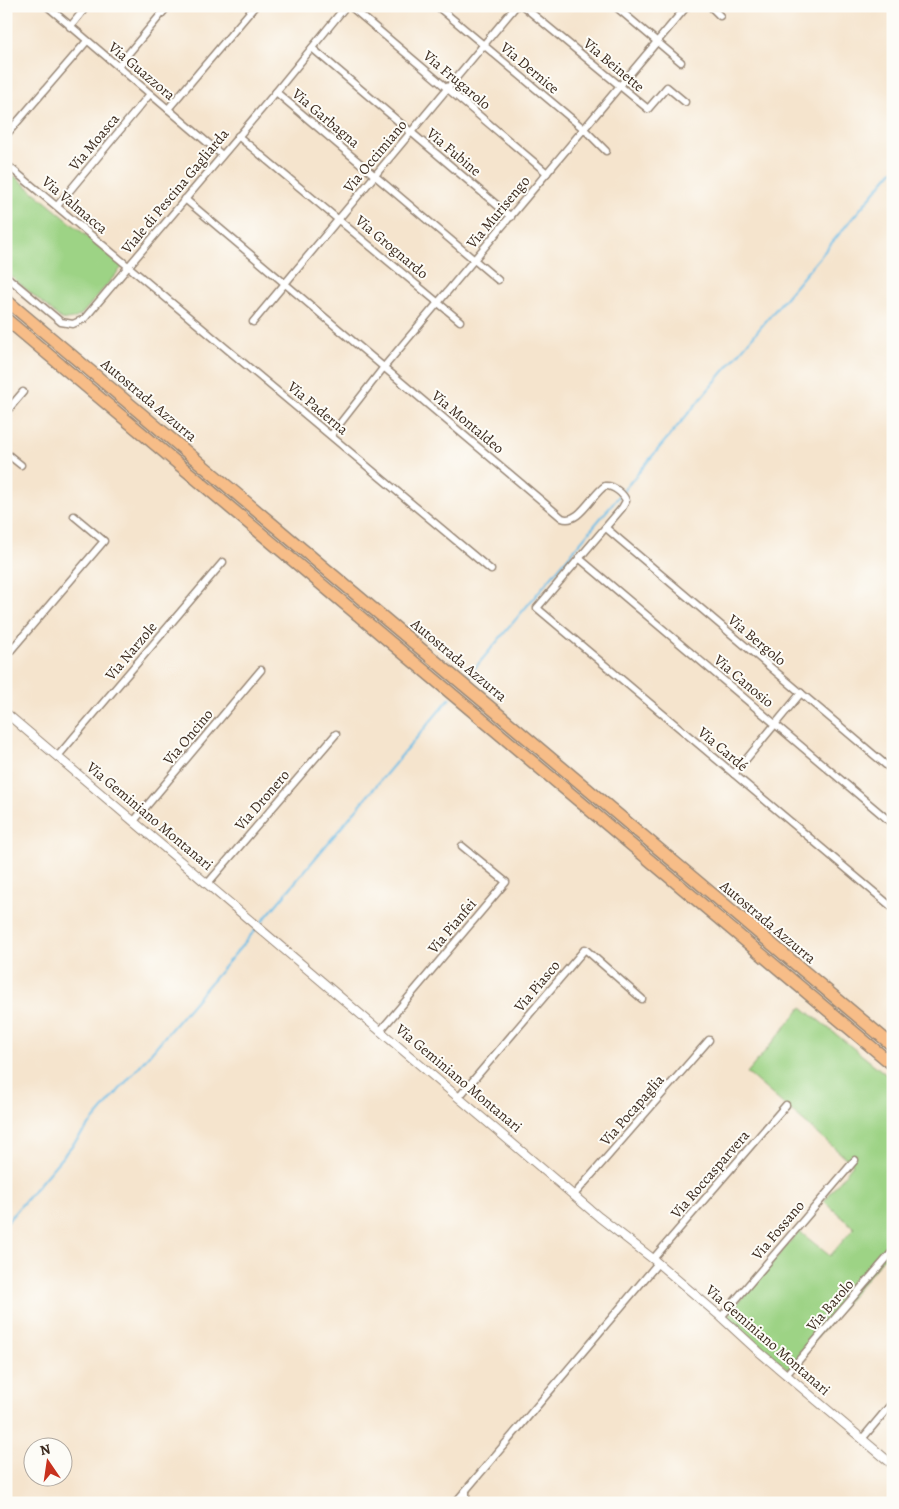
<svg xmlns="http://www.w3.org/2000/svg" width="899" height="1509" viewBox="0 0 899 1509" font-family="Alegreya,serif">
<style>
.grass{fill:#9dd385;stroke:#6c7e52}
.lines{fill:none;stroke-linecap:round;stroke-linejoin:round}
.stream{stroke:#6bbde7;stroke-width:2}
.minor-casing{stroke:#988776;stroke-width:9}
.tertiary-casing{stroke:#988776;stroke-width:10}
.motorway-casing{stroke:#988776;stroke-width:14}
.minor{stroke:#fff;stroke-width:6}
.tertiary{stroke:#fff;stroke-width:8}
.motorway{stroke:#f7bd88;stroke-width:11}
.labels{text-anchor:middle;stroke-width:4;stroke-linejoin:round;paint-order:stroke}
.street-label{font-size:15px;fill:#3b2a1e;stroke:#fdfcf7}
</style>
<rect width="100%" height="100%" fill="#fdfcf7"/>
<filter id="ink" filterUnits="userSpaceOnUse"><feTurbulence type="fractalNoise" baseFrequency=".02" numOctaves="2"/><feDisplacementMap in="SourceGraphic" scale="10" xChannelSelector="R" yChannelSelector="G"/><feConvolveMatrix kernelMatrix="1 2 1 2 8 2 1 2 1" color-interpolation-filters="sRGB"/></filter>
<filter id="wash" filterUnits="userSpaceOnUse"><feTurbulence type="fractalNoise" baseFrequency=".0096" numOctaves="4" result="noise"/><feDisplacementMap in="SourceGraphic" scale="20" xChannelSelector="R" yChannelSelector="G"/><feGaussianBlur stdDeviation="1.12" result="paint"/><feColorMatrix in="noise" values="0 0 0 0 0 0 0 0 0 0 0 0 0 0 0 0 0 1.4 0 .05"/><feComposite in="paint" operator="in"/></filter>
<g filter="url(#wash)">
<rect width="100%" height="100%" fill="#f5e4cd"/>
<g class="grass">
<path d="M 6,169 L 123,266 L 82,314 C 75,319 68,322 60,318 L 6,272 Z"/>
<path d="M 802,1007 L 893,1080 L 893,1182 L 886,1190 L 893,1196 L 893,1247 L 789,1370 L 727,1316 L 799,1231 L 830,1256 L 854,1228 L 824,1201 L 853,1164 L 747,1073 Z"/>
</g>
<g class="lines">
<g class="stream">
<path d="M 623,491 L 893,170"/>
<path d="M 464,681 L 620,495"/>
<path d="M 260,924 L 450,698"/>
<path d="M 6,1223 L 257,928"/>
</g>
</g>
</g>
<g filter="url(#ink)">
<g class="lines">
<defs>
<g id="minor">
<path d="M 47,6 L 222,155"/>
<path d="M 350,6 L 547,173"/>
<path d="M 437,6 L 584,129 L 606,151"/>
<path d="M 523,6 L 648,109 L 667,87 L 685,102"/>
<path d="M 615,6 L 681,62"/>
<path d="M 710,6 L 720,16"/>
<path d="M 70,27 L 87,6"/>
<path d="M 312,48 L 511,217"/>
<path d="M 118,66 L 168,6"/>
<path d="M 276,92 L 498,280"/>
<path d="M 168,109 L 255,6"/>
<path d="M 6,135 L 87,41"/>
<path d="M 238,136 L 460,321"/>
<path d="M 6,164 L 491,570"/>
<path d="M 185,199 L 562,518 C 579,525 592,494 605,486 C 613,485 624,494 626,501 L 622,508 L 537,608 L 893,908"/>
<path d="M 57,206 L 150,94"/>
<path d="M 6,276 L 61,322 L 73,324 L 84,319 L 276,92 L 346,6"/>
<path d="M 253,322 L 516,6"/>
<path d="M 6,412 L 23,392"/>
<path d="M 331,435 L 384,367 L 687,6"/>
<path d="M 6,453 L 21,465"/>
<path d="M 606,528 L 893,771"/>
<path d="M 579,558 L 893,824"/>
<path d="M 6,656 L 104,541 L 74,516"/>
<path d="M 58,756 L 223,562"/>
<path d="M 734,774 L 801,693"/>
<path d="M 134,821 L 261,670"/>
<path d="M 208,883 L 336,734"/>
<path d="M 381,1030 L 506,882 L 462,846"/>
<path d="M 459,1097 L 585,949 L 642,999"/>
<path d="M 574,1195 L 709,1040"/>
<path d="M 653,1259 L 786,1105"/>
<path d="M 721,1317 L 855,1160"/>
<path d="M 786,1375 L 893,1251"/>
<path d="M 862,1439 L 893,1402"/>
<path d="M 455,1503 L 658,1263"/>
<path d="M 466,1503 L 466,1491"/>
</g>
<path id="tertiary" d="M 6,713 L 599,1217 L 653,1259 L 721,1317 L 758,1351 L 893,1465"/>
<g id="motorway">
<path d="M 6,300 L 893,1046"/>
<path d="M 6,319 L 893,1065"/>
</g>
</defs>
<use href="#minor" class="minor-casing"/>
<use href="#tertiary" class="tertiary-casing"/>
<use href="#motorway" class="motorway-casing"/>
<use href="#minor" class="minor"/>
<use href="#tertiary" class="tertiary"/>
<use href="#motorway" class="motorway"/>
</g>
</g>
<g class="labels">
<g class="street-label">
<text transform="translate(614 65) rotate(40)" y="5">Via Beinette</text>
<text transform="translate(530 68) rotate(40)" y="5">Via Dernice</text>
<text transform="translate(142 71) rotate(40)" y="5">Via Guazzora</text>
<text transform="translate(457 80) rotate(40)" y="5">Via Frugarolo</text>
<text transform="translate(326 118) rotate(40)" y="5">Via Garbagna</text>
<text transform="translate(94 142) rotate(-50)" y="5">Via Moasca</text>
<text transform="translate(454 152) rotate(40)" y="5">Via Fubine</text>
<text transform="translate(375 156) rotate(-50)" y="5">Via Occimiano</text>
<text transform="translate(175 191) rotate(-50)" y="5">Viale di Pescina Gagliarda</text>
<text transform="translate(75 205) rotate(40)" y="5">Via Valmacca</text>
<text transform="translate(498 212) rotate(-50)" y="5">Via Murisengo</text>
<text transform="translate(392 247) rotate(40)" y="5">Via Grognardo</text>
<text transform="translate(149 400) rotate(40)" y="5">Autostrada Azzurra</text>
<text transform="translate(318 408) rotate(40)" y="5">Via Paderna</text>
<text transform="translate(468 422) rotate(40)" y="5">Via Montaldeo</text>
<text transform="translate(757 640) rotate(40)" y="5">Via Bergolo</text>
<text transform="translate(131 651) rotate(-50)" y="5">Via Narzole</text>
<text transform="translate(459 660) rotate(40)" y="5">Autostrada Azzurra</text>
<text transform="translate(744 681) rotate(40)" y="5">Via Canosio</text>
<text transform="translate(188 737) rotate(-50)" y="5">Via Oncino</text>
<text transform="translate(723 749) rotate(40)" y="5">Via Cardé</text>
<text transform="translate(262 800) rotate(-49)" y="5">Via Dronero</text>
<text transform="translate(150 816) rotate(40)" y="5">Via Geminiano Montanari</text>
<text transform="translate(768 922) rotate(40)" y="5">Autostrada Azzurra</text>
<text transform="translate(452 926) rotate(-50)" y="5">Via Pianfei</text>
<text transform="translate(537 986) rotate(-50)" y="5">Via Piasco</text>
<text transform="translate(459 1078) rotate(40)" y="5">Via Geminiano Montanari</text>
<text transform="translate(632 1110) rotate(-49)" y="5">Via Pocapaglia</text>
<text transform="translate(710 1174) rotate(-49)" y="5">Via Roccasparvera</text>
<text transform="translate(778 1230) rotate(-50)" y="5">Via Fossano</text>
<text transform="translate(830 1305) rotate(-49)" y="5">Via Barolo</text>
<text transform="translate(768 1340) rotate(41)" y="5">Via Geminiano Montanari</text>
</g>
</g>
<rect width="899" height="1509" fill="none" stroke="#fdfcf7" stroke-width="25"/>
<g transform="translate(48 1462) rotate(347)"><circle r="24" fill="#fdfcf7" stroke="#afa8a0"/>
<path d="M0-4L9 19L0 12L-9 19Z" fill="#c8321e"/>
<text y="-8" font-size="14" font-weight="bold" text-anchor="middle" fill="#3b2a1e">N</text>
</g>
</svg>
